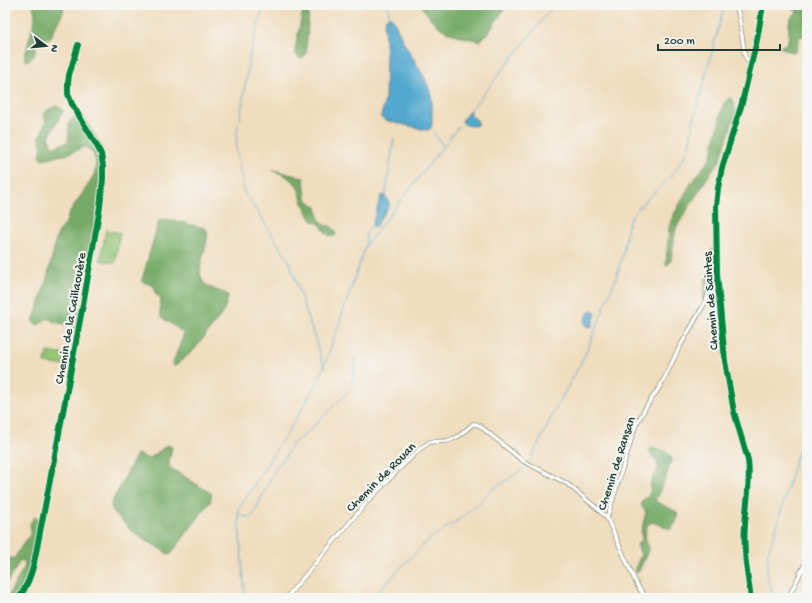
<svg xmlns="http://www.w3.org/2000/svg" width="812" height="603" viewBox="0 0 812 603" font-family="'Gochi Hand',sans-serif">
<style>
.green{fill:#93c575;stroke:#598154}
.forest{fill:#76aa66;stroke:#4a744d}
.water{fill:#52a8ce;stroke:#387281}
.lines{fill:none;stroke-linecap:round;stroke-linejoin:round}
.stream{stroke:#52a8ce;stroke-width:1}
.street-casing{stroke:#888d79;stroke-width:5}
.secondary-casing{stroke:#888d79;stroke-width:6}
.street{stroke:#fff;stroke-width:3.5}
.secondary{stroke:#fde4d1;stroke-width:4.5}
.cycleway-casing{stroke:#f6f6f2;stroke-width:8}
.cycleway{stroke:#00873e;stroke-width:6}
.labels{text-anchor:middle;stroke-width:4;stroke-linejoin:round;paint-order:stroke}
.street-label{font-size:13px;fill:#1f3d34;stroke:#f6f6f2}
</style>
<rect width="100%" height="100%" fill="#f6f6f2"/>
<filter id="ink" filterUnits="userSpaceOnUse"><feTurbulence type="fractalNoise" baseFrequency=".025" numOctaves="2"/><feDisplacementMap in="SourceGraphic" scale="8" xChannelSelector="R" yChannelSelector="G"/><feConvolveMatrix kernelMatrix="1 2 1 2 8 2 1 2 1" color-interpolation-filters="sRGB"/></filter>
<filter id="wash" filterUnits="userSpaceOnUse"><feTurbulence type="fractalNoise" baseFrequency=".012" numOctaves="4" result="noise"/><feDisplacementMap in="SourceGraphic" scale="16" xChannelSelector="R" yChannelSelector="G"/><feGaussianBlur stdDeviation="0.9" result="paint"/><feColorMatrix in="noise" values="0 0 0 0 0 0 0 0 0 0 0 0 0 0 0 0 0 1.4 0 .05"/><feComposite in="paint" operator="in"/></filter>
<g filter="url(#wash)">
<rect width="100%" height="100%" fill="#f0ddbe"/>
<g class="green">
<path d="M 106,230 L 120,233 L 115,263 L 100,260 Z"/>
<path d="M 47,352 L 68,355 L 66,366 L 45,363 Z"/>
</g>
<g class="forest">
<path d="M 33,5 L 64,5 C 63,17 58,20 54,30 C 52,33 52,36 50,39 C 44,39 43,38 39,32 L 38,33 C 37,39 37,54 32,58 C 31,59 28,60 27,61 L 24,59 L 35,18 L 35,13 Z"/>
<path d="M 300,5 L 309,5 L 306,54 L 302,59 L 299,58 L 296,54 L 295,49 L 303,10 Z"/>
<path d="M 421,5 L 507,5 L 489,32 L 480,41 C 472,39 464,38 456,35 C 440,31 429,18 421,5 Z"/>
<path d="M 788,5 L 807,5 L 807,37 L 800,36 L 796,51 L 794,53 L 780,47 C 799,40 779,23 797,13 L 797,11 L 788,6 Z"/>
<path d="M 729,98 L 733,100 L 736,112 L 722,154 L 719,162 L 712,170 L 676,228 L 671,260 L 668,265 L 666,264 L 669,228 L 671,220 L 690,185 L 709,160 L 712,153 L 723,105 Z"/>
<path d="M 56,106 L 62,109 L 63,112 L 49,136 L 52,147 L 68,142 L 69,132 L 69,123 L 73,118 L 82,115 L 101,145 L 99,155 L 100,179 L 97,206 L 77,323 L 75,328 L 68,325 L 54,322 L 48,318 L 38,325 L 34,323 L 33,321 C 41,302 46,282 51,262 C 54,252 54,239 60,230 C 61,227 64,225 66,223 C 67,220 67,217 69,214 C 75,201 95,181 96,166 C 96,158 92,149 84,147 L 68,154 L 42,159 L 40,157 C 41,151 43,144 39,139 L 46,122 L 44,114 L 49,109 Z"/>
<path d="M 274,170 L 304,178 L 306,199 L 317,207 L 319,219 L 326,226 L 331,226 L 336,231 L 335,236 C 325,238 325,228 319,224 C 317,222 314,222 312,221 L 303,203 L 297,185 L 285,175 L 273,171 Z"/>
<path d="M 163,219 L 172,220 L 204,228 L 207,230 C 210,246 193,269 204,283 C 208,287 221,292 227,294 L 228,298 L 223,312 L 195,349 L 180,362 L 175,366 L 172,365 L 183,337 L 183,333 L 177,328 L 161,317 L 160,313 L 161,299 L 155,293 L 155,288 L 152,285 L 143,282 L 142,280 L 159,220 Z"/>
<path d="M 714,248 L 715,253 L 716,304 L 712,306 L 709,306 L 703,300 L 706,277 L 710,271 L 711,264 L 711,250 Z"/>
<path d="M 167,445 L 172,447 L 169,461 L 169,467 L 212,494 L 210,502 L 170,555 L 134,533 L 113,512 L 111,504 L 137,454 L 149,459 Z"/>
<path d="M 650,447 L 666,452 L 672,458 L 666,477 L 658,494 L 655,501 L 677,512 C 678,521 676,523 670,529 L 653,522 L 648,524 C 644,532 645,539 649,548 L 639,571 L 636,573 L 635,572 L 635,568 L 641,555 L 637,544 L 642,541 L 641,532 L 646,512 L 641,505 L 642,500 C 645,499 648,498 649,494 C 652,490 649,484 652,479 C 655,474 659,473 658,465 C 657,460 652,456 649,452 Z"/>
<path d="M 34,517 L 38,518 L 39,521 L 28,573 L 25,582 L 16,598 L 7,598 L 25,566 L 24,561 L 22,560 L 20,561 L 5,586 L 5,560 L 6,558 L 15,558 C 17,554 19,550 21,547 C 27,538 33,536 30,524 Z"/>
</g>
<g class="water">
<path d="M 389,16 L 393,19 L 405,45 L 425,78 L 430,91 L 432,101 L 432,124 L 431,128 L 428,130 L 422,129 L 384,120 L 381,117 L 385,99 L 386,58 L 384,26 L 386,18 Z"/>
<path d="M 470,110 L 471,112 L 470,115 L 477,120 L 478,122 L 477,125 C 471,127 466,126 462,122 L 463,119 Z"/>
<path d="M 384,195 L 390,204 L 376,226 L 373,227 L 372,225 L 381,196 Z"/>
<path d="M 591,310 L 594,311 L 596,313 L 592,326 L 590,327 L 585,325 C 584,320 588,313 591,310 Z"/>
</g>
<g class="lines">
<g class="stream">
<path d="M 388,5 L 389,16"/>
<path d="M 470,111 L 554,5"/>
<path d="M 240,119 L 250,53 L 264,5"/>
<path d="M 238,124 L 236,147 L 245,196"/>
<path d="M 434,133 L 443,146"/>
<path d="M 385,199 L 394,138"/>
<path d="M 249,200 L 256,209 L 290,263 L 324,367 L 319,378"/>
<path d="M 634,213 C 650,194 671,181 683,159 C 691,146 691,129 695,115 C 704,80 714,46 723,11 L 724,5"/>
<path d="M 366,244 L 366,234 L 372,225"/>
<path d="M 324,367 L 366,245 L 459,126"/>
<path d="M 352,386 L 355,359"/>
<path d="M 530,461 L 555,410 L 586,353 L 617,275 L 623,254 L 628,225 L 632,215"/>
<path d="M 240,515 L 250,518 L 253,515 L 276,468 L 285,457 L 292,444 L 308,432 L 349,391"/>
<path d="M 245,598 L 238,510 L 299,414 L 318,381"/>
<path d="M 371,598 L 423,545 L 431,538 L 457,521 L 480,502 L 491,490 L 522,470 L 527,465"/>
<path d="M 772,598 L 771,596 L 771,587 L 769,583 L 767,575 L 768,552 L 775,533 L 796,457 L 807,437"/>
</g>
</g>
</g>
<g filter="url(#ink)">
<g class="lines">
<defs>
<g id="street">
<path d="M 736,5 L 739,16 L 745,56 L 750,64"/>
<path d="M 19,598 C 27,586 31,577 34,563 L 58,439 L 84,299 L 100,207 L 103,179 L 103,166 L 101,154 L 96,144 L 72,104 L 68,94 L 68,83 L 69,75 L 78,45"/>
<path d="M 286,598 L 367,502 L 397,471 L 421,448 L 430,442 L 447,441 L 453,439 L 459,436 L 473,424 L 476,424 L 480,426 L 523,461 L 566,483 L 598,509 L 607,518"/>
<path d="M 646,598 L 637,585 L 607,518 L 632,437 L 636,425 L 646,407 L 659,388 L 666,375 L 678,350 L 706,301 C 709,292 710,284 714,276 L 717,274"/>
<path d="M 788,598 L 807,560"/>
</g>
<path id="secondary" d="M 751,598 C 747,573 743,550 745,525 C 746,503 751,482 748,460 L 734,412 L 725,361 L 717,274 L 716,206 L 718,188 L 722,168 L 742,103 L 757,40 L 763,5"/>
</defs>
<use href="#street" class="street-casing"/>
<use href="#secondary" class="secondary-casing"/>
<use href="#street" class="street"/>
<use href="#secondary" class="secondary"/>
<defs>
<g id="cycleway">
<path d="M 19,598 C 27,586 31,577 34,563 L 58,439 L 84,299 L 100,207 L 103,179 L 103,166 L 101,154 L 96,144 L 72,104 L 68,94 L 68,83 L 69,75 L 78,45"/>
<path d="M 751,598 C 747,573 743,550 745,525 C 746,503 751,482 748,460 L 734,412 L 725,361 L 717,274 L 716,206 L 718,188 L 722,168 L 742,103 L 757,40 L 763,5"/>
</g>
</defs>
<use href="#cycleway" class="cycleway-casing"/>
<use href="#cycleway" class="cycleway"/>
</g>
</g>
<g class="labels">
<g class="street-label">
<text transform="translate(709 301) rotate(-94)" y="5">Chemin de Saintes</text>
<text transform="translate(69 318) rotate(-80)" y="5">Chemin de la Caillaouère</text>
<text transform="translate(615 463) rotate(-72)" y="5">Chemin de Ransan</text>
<text transform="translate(380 476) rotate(-45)" y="5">Chemin de Rouan</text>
</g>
</g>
<rect width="812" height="603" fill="none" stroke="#f6f6f2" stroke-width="20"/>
<g transform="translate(46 46) rotate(106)" stroke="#f6f6f2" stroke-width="3" paint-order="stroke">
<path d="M0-3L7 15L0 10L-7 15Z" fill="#1f3d34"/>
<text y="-6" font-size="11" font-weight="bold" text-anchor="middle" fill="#1f3d34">N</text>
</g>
<path d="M658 44v6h122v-6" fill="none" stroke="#1f3d34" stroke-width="2"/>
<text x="664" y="44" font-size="12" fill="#1f3d34" stroke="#f6f6f2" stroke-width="3" paint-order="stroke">200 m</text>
</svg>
